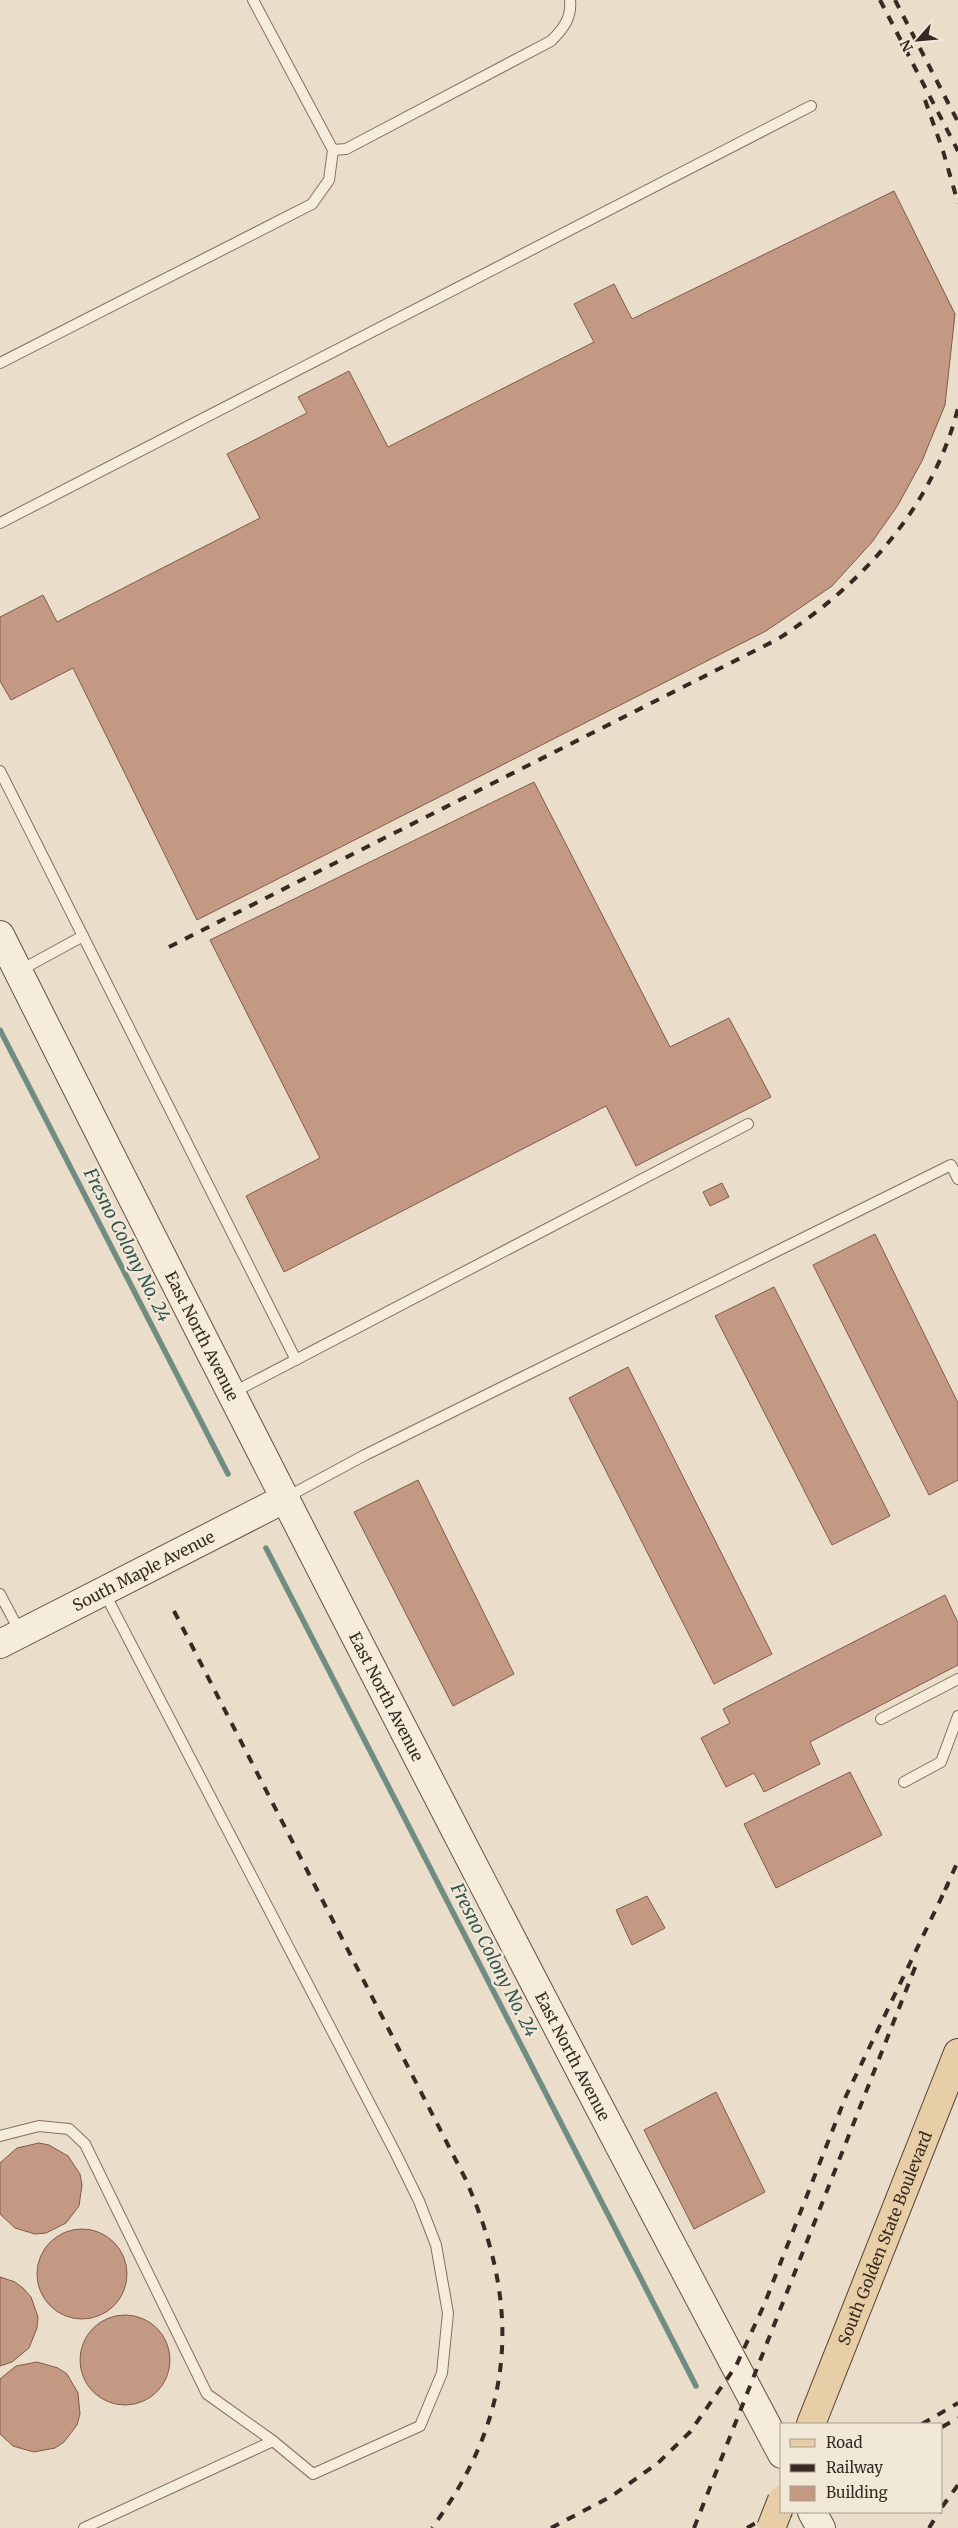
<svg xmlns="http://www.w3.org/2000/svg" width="958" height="2528" viewBox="0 0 958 2528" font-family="Merriweather,serif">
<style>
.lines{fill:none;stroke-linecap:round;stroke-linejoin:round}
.stream{stroke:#718c83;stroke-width:5.5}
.building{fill:#c39984;stroke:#815a49}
.lane-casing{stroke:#847060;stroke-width:12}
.secondary-casing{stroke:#665243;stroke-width:30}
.primary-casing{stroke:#533f33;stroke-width:30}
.lane{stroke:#f5ecdc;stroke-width:10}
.secondary{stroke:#f5ecdc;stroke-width:28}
.primary{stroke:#e8cea6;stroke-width:28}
.rail{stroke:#372a22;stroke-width:4;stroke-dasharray:9 9;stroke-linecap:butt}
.primary-bridge-casing{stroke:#533f33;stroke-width:30;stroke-linecap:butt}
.primary-bridge{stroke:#e8cea6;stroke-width:28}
.labels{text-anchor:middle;stroke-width:5;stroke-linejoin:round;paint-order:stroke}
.street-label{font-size:16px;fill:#372a22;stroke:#f2e8d8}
.water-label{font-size:18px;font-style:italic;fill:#33544f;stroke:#f2e8d8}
</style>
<rect width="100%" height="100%" fill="#eaddc9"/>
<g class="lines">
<g class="stream">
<path d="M 0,1030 L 228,1474"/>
<path d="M 266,1548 L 696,2386"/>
</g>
</g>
<g class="building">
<path d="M 894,191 L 955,314 L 945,405 L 922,461 L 898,505 L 872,542 L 832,586 L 766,631 L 197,920 L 73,668 L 11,700 L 0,681 L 0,617 L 43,595 L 57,622 L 260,518 L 227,454 L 307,413 L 298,397 L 349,371 L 388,447 L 594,342 L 574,304 L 614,284 L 632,319 Z"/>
<path d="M 534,782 L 670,1047 L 729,1018 L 771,1097 L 636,1166 L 606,1106 L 284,1272 L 246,1196 L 320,1158 L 210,940 Z"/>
<path d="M 722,1183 L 729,1197 L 710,1206 L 703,1192 Z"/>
<path d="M 875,1234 L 958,1403 L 958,1480 L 929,1495 L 813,1265 Z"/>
<path d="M 774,1287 L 890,1516 L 832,1545 L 715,1316 Z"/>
<path d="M 628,1367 L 772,1654 L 714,1684 L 569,1398 Z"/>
<path d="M 418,1480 L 514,1674 L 453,1706 L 354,1512 Z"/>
<path d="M 945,1595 L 958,1623 L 958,1665 L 810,1742 L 820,1764 L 764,1792 L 754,1773 L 726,1787 L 701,1738 L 730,1723 L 723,1709 Z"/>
<path d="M 850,1772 L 882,1835 L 776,1888 L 744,1824 Z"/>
<path d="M 647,1896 L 665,1928 L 632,1945 L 616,1910 Z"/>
<path d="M 716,2092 L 765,2192 L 694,2229 L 644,2130 Z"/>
<path d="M 39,2143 L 49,2145 L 68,2156 L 80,2174 L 82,2185 L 79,2206 L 66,2223 L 46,2233 L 35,2234 L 15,2228 L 0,2214 L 0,2163 L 17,2148 Z"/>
<circle cx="82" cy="2274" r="45"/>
<path d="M 0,2277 L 15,2282 L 23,2288 L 31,2297 L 38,2317 L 37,2328 L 29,2348 L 12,2362 L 0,2366 Z"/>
<circle cx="125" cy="2360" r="45"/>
<path d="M 37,2362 L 58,2368 L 67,2374 L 78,2393 L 80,2414 L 77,2425 L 64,2442 L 55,2448 L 34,2452 L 13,2446 L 0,2434 L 0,2379 L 16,2366 Z"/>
</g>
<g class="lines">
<defs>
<g id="lane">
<path d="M 333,150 L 346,149 L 551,41 C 563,29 572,18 570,0"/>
<path d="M 0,363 L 312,204 L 329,180 L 333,150 L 253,0"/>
<path d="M 0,523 L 811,106"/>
<path d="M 0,771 L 296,1360"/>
<path d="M 19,971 L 83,936"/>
<path d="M 232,1393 L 748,1124"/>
<path d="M 287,1497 L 365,1455 L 951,1165 L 958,1179"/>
<path d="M 0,1594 L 20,1632"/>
<path d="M 881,1719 L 958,1679"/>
<path d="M 904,1782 L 941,1762 L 958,1716"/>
<path d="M 0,2136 L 39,2126 L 69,2129 L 85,2144 L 207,2394 L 273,2441 L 313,2474 L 420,2426 L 442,2373 L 448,2313 L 436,2245 L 419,2201 L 396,2154 L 104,1592"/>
<path d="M 84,2528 L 273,2441"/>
</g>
<g id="secondary">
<path id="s1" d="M 0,935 C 255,1444 515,1951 782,2454"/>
<path id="s2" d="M 0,1644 L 286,1498"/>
<path d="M 812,2512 L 821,2528"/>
</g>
<g id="primary">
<path id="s3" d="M 811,2424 L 958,2053"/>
</g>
</defs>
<use href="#lane" class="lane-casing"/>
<use href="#secondary" class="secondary-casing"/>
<use href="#primary" class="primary-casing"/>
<use href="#lane" class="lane"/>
<use href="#secondary" class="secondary"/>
<use href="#primary" class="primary"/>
<g class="rail">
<path d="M 880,0 L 958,151"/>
<path d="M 895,0 L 958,122"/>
<path d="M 925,100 L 943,151 L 958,203"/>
<path d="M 169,947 L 778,639 C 862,585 933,507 958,408"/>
<path d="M 174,1611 L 465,2178 C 522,2306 516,2414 432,2528"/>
<path d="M 945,1890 L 958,1861"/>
<path d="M 922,2424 L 958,2403"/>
<path d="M 942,2427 L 958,2418"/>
<path d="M 942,2507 L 958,2485"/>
<path d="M 551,2528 L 612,2496 L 658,2463 L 690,2432 L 736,2366 L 764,2305 L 846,2096 L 948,1884"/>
<path d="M 694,2528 L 918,1960"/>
<path d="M 747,2528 L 782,2508"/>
<path d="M 768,2528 L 796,2512"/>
<path d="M 929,2528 L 939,2512"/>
</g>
<defs>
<path id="primary-bridge" d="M 771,2528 L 782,2500"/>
</defs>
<use href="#primary-bridge" class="primary-bridge-casing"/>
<use href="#primary-bridge" class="primary-bridge"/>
</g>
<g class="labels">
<g class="street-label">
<text dy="6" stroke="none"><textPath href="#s1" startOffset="449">East North Avenue</textPath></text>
<text dy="6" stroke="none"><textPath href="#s2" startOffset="161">South Maple Avenue</textPath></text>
<text dy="6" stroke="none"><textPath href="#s1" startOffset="854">East North Avenue</textPath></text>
<text dy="6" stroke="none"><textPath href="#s1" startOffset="1259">East North Avenue</textPath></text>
<text dy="6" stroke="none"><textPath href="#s3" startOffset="200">South Golden State Boulevard</textPath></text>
</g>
<g class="water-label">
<text transform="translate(127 1245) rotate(63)" y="6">Fresno Colony No. 24</text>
<text transform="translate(494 1960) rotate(63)" y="6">Fresno Colony No. 24</text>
</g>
</g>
<rect x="780" y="2423" width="162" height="90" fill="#f2e8d8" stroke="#a79c8f"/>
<rect x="790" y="2439" width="25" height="8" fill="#e8cea6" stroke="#a79c8f"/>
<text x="826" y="2448" font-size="15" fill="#372a22">Road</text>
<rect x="790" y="2464" width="25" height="8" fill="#372a22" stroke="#a79c8f"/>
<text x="826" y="2473" font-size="15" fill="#372a22">Railway</text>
<rect x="790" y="2486" width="25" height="15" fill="#c39984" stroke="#a79c8f"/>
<text x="826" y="2498" font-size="15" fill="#372a22">Building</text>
<g transform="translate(918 40) rotate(243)" stroke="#f2e8d8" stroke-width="4" paint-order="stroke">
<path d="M0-4L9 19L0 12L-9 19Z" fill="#372a22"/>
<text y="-8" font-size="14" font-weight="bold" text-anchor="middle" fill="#372a22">N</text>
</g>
</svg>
